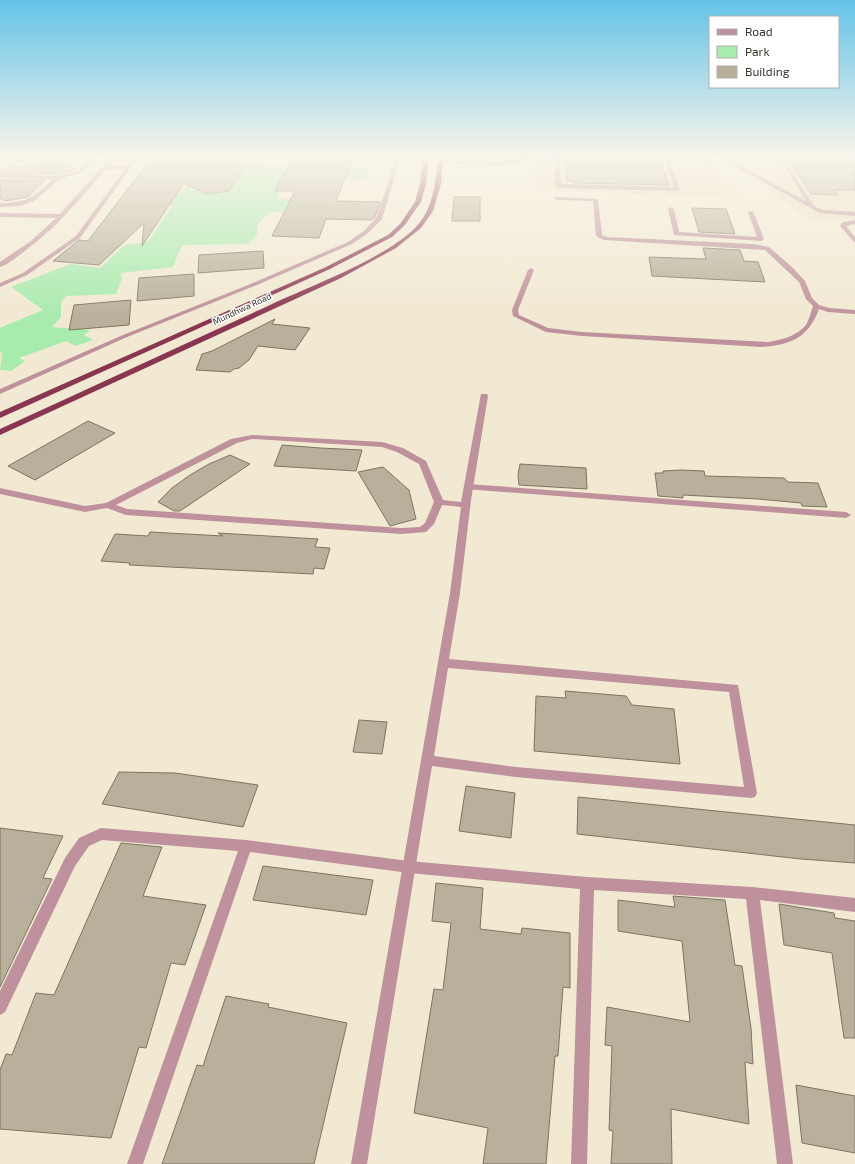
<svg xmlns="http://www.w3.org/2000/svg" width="855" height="1164" viewBox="0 0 855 1164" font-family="'Exo 2',sans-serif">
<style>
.built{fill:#e9dec0}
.green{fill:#a7ebad}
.building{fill:#b8b09a;stroke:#7c7560}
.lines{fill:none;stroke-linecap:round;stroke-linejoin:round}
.service{fill:#be919c;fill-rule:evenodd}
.minor{fill:#be919c;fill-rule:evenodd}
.trunk{fill:#893652;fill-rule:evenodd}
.labels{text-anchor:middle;stroke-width:3;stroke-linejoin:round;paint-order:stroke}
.far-street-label{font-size:9px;fill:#38342b;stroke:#fff}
</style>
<rect width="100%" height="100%" fill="#f1e9d1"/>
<g class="built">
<path d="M 533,156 L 703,156 L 744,198 L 534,190 Z"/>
<path d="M 719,156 L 855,156 L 855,219 L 807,218 Z"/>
</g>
<path class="green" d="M 250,164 L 369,169 L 366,180 L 288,176 L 281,183 L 277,199 L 314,200 L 308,211 L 271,212 L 258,223 L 257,235 L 248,244 L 183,245 L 179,251 L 173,267 L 121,273 L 122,278 L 116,294 L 66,296 L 61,302 L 61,317 L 52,327 L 90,330 L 84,335 L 93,340 L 76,346 L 66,341 L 19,358 L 25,361 L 11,371 L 0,370 L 2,353 L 0,352 L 0,328 L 43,310 L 11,287 L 71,264 L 100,268 L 125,245 L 143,243 L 149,240 L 172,206 L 161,204 L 167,195 L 179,195 C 194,175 227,168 250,164 Z"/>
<g class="building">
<path d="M 47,156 L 75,156 L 67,164 L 76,169 L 58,174 L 5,173 L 10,170 L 40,162 Z"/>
<path d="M 153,156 L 251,156 L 229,191 L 206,194 L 184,183 L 142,246 L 144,223 L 99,265 L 53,261 L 79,240 L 88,241 Z"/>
<path d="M 294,156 L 354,156 L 336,201 L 380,202 L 375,217 L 372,220 L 326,219 L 319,238 L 272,236 L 295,191 L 275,191 Z"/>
<path d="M 567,156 L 659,156 L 669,185 L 574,183 L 573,181 L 567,181 L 565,162 L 568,162 Z"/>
<path d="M 786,156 L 855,156 L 855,190 L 834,190 L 838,195 L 811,194 Z"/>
<path d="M 0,180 L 45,180 L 28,197 L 5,201 L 0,198 Z"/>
<path d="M 454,197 L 480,197 L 480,221 L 452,221 Z"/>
<path d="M 692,208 L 726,209 L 735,234 L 699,232 Z"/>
<path d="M 703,248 L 740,250 L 744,261 L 758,262 L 765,282 L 652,276 L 649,257 L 706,259 Z"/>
<path d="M 263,251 L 264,268 L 198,273 L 199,255 Z"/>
<path d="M 194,274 L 194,296 L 137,301 L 139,278 Z"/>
<path d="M 131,300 L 129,325 L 69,330 L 74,305 Z"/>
<path d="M 275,319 L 272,324 L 310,328 L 295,350 L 258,346 L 249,360 L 239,368 L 234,369 L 230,372 L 196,370 L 202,354 L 212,351 Z"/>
<path d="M 88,421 L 115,433 L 35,480 L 8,466 Z"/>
<path d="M 282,445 L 320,448 L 362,450 L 356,471 L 274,466 Z"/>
<path d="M 230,455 L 250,464 L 180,511 L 174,511 L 158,502 L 172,488 L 190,475 L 209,464 Z"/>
<path d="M 520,464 L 586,468 L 587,489 L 519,485 L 518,475 Z"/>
<path d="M 383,467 L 409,490 L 416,519 L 390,526 L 358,472 Z"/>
<path d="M 681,470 L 704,471 L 705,476 L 784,478 L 788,482 L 818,483 L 827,507 L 802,506 L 801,503 L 758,499 L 683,495 L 683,498 L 658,496 L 655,473 L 663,473 L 663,471 Z"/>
<path d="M 150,532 L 223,536 L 218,533 L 318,539 L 315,547 L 330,548 L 324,569 L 314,568 L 313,574 L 129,565 L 130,563 L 101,561 L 115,534 L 148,536 Z"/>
<path d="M 565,691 L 626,696 L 632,705 L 674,709 L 680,764 L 534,751 L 536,696 L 566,698 Z"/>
<path d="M 359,720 L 387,722 L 382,754 L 353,752 Z"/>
<path d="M 119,772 L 175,773 L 258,785 L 243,827 L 102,804 Z"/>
<path d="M 466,786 L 515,793 L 511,838 L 459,831 Z"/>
<path d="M 578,797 L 855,825 L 855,863 L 801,859 L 577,834 Z"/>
<path d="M 0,828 L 63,836 L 43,878 L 52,879 L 0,987 Z"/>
<path d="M 121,843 L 162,847 L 143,896 L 206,905 L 185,965 L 171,963 L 146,1048 L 139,1047 L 111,1138 L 0,1129 L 0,1070 L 6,1054 L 12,1055 L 36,993 L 54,995 Z"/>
<path d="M 263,866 L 373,880 L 366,915 L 253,900 Z"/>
<path d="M 436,883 L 483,888 L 480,929 L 521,934 L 522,928 L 570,933 L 570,988 L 563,987 L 558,1056 L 555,1056 L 546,1164 L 483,1164 L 488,1128 L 414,1113 L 434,989 L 443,990 L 451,923 L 432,921 Z"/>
<path d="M 673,896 L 725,900 L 735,965 L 742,966 L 751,1028 L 753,1064 L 745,1062 L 749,1124 L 671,1109 L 672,1164 L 611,1164 L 613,1131 L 609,1130 L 612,1046 L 605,1045 L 607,1007 L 690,1022 L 682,941 L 618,931 L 618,900 L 675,907 Z"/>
<path d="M 779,904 L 834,913 L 835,918 L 855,921 L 855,1038 L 844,1038 L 832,953 L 784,945 Z"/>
<path d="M 226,996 L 269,1004 L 268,1007 L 347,1023 L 314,1164 L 162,1164 L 197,1065 L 203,1066 Z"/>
<path d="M 796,1085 L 855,1096 L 855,1153 L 802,1143 Z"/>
</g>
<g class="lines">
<g class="service">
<path d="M 521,156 L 525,156 L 525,158 L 555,158 L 555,156 L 559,156 L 561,184 L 674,187 L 664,156 L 668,156 L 680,189 L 677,191 L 558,188 L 555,186 L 555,161 L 524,161 L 517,163 L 497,165 L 440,162 L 438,161 L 440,160 L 497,162 L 521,158 Z"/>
<path d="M 716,156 L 722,156 L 806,201 L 778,156 L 782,156 L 814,206 L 823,210 L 855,212 L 855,216 L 820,213 Z"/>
<path d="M 555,197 L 598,199 L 602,235 L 607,237 L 753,244 L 769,247 L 793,268 L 805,281 L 812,298 L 819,305 L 829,308 L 855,310 L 855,314 L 828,312 L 819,309 C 808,338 791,345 761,347 L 582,336 L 546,332 L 513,316 L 512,310 L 528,270 L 531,268 L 534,270 L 518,310 L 519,315 L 548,328 L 582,332 L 768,342 C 781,340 797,336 806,325 C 809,320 811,312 813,306 L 806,299 L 799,282 L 765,250 L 604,240 L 596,236 L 593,201 L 557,200 L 554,198 Z"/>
<path d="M 671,207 L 674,209 L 679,232 L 757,237 L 748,212 L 753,211 L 764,239 L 761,241 L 674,235 L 668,209 Z"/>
<path d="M 855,220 L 855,224 L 846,226 L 855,237 L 855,243 L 840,226 L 843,222 Z"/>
<path d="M 468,484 L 846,512 L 851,515 L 846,518 L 465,489 L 464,487 Z"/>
<path d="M 101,828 L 246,840 L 409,861 L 587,877 L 752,887 L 855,898 L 855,912 L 760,900 L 793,1164 L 777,1164 L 746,899 L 594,890 L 587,1164 L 571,1164 L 580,889 L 409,873 L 250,852 L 143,1164 L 127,1164 L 238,851 L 102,840 L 89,846 L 75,866 L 5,1012 L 0,1015 L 0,991 L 65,858 L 79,838 Z"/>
</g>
<g class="minor">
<path d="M 25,156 L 30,156 L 0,174 L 58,176 L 79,170 L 92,156 L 97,156 L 83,172 L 60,179 L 34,201 L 20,206 L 0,207 L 0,203 C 27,203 34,197 53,179 L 0,178 L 0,171 Z"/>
<path d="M 111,156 L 116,156 L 108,166 L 127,166 L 135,156 L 139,156 L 80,238 L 27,275 L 0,287 L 0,283 L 23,273 L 76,236 L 125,169 L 106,169 C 81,198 57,227 26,250 C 18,256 9,264 0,267 L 0,262 L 31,241 L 56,218 L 0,217 L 0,213 L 60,214 Z"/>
<path d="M 394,156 L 398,156 L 400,159 L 382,219 L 368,233 L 352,244 L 252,287 L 127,337 L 0,394 L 0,389 L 123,335 L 248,285 L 348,242 L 364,231 L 376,218 L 396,159 Z"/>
<path d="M 481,394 L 487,394 L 488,396 L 471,500 L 460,593 L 449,659 L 738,685 L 757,793 L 755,797 L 751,798 L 516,777 L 432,766 L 367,1164 L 351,1164 L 450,593 L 461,507 L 442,505 L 434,524 L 426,532 L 401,534 L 126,515 L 107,508 L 85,512 L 0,494 L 0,488 L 85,506 L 106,503 L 231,439 L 252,435 L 382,442 L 403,448 L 426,461 L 443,500 L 461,502 ZM 252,439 L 382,447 L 397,452 L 419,464 L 434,502 L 425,523 L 420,527 L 401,528 L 127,509 L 116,505 L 237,443 ZM 448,668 L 729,692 L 744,787 L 516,767 L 434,756 Z"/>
</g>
<g class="trunk">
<path d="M 423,156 L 429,156 L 426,184 L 421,202 L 404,226 L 392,237 L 330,269 L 0,418 L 0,412 L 326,267 L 388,235 L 400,224 L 415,202 L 420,184 Z"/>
<path d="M 438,156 L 444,156 L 441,184 L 433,211 L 421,228 L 396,248 L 341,278 L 0,435 L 0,429 C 90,388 180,346 270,305 C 312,285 383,260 416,227 C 434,208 436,180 438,156 Z"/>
</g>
</g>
<linearGradient id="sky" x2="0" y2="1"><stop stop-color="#63c3e8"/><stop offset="0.49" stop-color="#f9f5ea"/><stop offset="1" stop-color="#f9f5ea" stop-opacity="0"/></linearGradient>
<rect width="855" height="319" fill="url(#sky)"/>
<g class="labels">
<g class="far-street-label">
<text transform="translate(242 309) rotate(-25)" y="3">Mundhwa Road</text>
</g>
</g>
<rect x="709" y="16" width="130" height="72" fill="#ffffff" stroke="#afaeaa"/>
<rect x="717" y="29" width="20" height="6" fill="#be919c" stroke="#afaeaa"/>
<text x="745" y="36" font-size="12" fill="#38342b">Road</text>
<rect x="717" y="46" width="20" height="12" fill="#a7ebad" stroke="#afaeaa"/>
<text x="745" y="56" font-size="12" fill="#38342b">Park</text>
<rect x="717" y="66" width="20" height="12" fill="#b8b09a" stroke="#afaeaa"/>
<text x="745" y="76" font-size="12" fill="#38342b">Building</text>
</svg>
